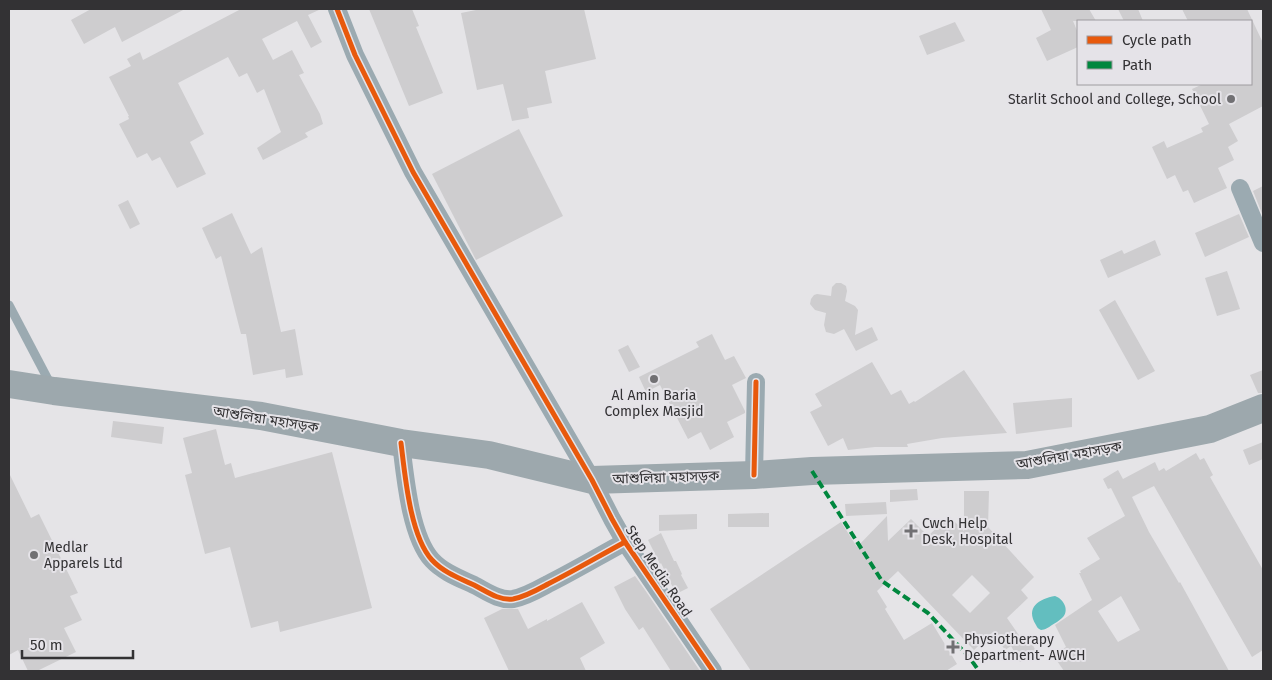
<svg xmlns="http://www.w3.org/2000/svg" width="1272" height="680" viewBox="0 0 1272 680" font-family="'Fira Sans','Noto Sans Bengali',sans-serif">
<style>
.water{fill:#63bebf}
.building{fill:#cecdcf;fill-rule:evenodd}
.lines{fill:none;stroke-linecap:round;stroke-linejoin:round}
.lane{stroke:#9baab1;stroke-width:9}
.street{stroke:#9baab1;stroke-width:18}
.highway{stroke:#9da8ad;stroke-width:28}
.quiet{stroke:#00873e;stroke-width:4;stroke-dasharray:8 4;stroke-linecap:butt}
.cycleway-casing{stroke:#e5e3e8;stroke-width:8}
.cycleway{stroke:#e8590c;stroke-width:5}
.poi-dot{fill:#717073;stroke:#e5e3e8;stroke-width:2}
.labels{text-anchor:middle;stroke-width:4;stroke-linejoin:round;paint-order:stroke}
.poi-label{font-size:14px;fill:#333234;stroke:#e5e3e8;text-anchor:start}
.street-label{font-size:14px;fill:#333234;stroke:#e5e3e8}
</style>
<rect width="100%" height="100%" fill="#e5e4e7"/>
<path class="water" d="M 1055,596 C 1064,599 1070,611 1062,618 C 1059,621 1055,623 1052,625 C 1049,627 1045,630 1041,630 C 1038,629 1037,627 1036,625 C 1025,607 1039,599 1055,596 Z"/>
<g class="building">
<path d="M 91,9 L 185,9 L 122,42 L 115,27 L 84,44 L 71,20 Z"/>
<path d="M 241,9 L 321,9 L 308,15 L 322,42 L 311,48 L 297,21 L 262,39 L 273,60 L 292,50 L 304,73 L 299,75 L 320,114 L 323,124 L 305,133 L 308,137 L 263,160 L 257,148 L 281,132 L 264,89 L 257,93 L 247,73 L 239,77 L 228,57 L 178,83 L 204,134 L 190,142 L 206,174 L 177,188 L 160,157 L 152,161 L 147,153 L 137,158 L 119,124 L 129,119 L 128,116 L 129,116 L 109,77 L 131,66 L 127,59 L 140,52 L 143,60 Z"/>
<path d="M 369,9 L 412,9 L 419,26 L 416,27 L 443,93 L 409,106 Z"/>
<path d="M 481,9 L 584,9 L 596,59 L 545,71 L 552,103 L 527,108 L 529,118 L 512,121 L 503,84 L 477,90 L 461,13 Z"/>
<path d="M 1041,9 L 1089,9 L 1096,21 L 1073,21 L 1078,33 L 1078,47 L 1047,61 L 1036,38 L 1051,30 Z"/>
<path d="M 1118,9 L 1138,9 L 1143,21 L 1124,21 Z"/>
<path d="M 1182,9 L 1247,9 L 1263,43 L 1263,106 L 1229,124 L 1238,141 L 1228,147 L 1234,160 L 1218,168 L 1227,188 L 1194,203 L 1188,190 L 1183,192 L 1175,175 L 1167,179 L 1152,147 L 1164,141 L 1167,148 L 1203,132 L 1201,128 L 1209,124 L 1192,89 L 1203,84 L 1251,84 L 1251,21 L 1188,21 Z"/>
<path d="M 955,22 L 965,41 L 927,55 L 919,36 Z"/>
<path d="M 519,129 L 563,216 L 476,260 L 432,174 Z"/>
<path d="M 1263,186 L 1263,216 L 1253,191 Z"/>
<path d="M 128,200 L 140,224 L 130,229 L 118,205 Z"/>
<path d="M 232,213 L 251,254 L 262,247 L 281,332 L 295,329 L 303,375 L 286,378 L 285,369 L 253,375 L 246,334 L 241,334 L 221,256 L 216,259 L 202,228 Z"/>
<path d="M 1239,214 L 1249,237 L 1205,257 L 1195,233 Z"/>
<path d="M 1155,240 L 1161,255 L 1108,278 L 1100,260 L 1122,250 L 1124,254 Z"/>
<path d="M 1227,271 L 1240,309 L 1217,316 L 1205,278 Z"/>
<path d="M 836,283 L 841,283 L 846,286 L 847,291 L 845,301 L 855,306 L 858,310 L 855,335 L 872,327 L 878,340 L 856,351 L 844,329 L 834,334 L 826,332 L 824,325 L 826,313 L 815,310 L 810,304 L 811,299 L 814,295 L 817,294 L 831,296 L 832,287 Z"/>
<path d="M 1115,300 L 1155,371 L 1138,380 L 1099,310 Z"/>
<path d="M 712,334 L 725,360 L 734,356 L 746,378 L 732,385 L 745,411 L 745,413 L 727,422 L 734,437 L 710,450 L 701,432 L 688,439 L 660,385 L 646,392 L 639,377 L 699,347 L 696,342 Z"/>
<path d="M 628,345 L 640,367 L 629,372 L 618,350 Z"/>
<path d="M 872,362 L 891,395 L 901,390 L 909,404 L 914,401 L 915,402 L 964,370 L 1007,433 L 942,438 L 907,444 L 908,447 L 875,447 L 848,450 L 843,438 L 828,446 L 810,412 L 822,406 L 815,394 Z"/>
<path d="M 1263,370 L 1263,393 L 1258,393 L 1250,375 Z"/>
<path d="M 1072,398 L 1072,427 L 1016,434 L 1013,403 Z"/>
<path d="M 113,421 L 164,427 L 162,444 L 111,437 Z"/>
<path d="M 216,429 L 225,465 L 231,463 L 235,478 L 332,452 L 372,608 L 280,632 L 278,621 L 251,628 L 230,547 L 205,554 L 185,475 L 192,473 L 183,438 Z"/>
<path d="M 1263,442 L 1263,459 L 1249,465 L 1243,450 Z"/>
<path d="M 1196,453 L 1200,460 L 1204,458 L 1213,475 L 1210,477 L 1263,570 L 1263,650 L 1252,657 L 1154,486 L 1132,497 L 1149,532 L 1179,583 L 1180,582 L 1229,671 L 1064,671 L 1053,655 L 1066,647 L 1055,625 L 1092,600 L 1079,573 L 1081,573 L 1080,571 L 1100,559 L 1087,538 L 1125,516 L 1111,488 L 1108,489 L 1103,479 L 1118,470 L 1123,479 L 1155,462 L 1159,471 L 1164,468 L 1166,471 ZM 1121,596 L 1140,630 L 1118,642 L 1098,611 Z"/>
<path d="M 9,473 L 31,518 L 39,514 L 78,593 L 70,596 L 82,620 L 64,628 L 76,652 L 37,671 L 28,671 L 18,650 L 9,655 Z"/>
<path d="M 917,489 L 918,500 L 890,502 L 890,490 Z"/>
<path d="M 964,491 L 989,491 L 988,527 L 1034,577 L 1021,590 L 1028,598 L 1007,618 L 1023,641 L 1029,638 L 1037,653 L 1020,662 L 1011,646 L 1005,650 L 993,632 L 974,650 L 898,571 L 877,591 L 887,607 L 885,609 L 904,640 L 932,623 L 957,664 L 946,671 L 751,671 L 710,609 L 841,522 L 857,547 L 887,516 L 888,541 L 911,519 L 928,536 L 949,516 L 964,531 ZM 972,575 L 990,593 L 970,613 L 952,595 Z"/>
<path d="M 886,502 L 887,514 L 846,516 L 845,504 Z"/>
<path d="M 769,513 L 769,527 L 728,527 L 728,514 Z"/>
<path d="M 697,514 L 697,529 L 659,531 L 659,515 Z"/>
<path d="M 661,533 L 674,561 L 676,561 L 682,574 L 681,575 L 688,588 L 676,594 L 661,563 L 660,564 L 648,540 Z"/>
<path d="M 635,576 L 645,590 L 700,671 L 671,671 L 643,627 L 639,630 L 625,609 L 614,587 Z"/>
<path d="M 582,602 L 605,643 L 580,658 L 586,671 L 509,671 L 484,618 L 502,609 L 518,609 L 528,629 L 547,619 L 547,621 Z"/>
</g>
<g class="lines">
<path class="lane" d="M 9,305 L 52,387"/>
<g class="street">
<path d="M 337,9 L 355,55 L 413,172 L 592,480 L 612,519 L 625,542 L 713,671"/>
<path d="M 1240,188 L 1263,243"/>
<path d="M 401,443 C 405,475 410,536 432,560 C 443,572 459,578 474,585 C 486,591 499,601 513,599 C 525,597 537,590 548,584 C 574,571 599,556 625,542"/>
<path d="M 754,475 L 756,382"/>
</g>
<path class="highway" d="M 9,384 L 54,391 L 261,416 L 401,443 L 489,455 L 592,480 L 754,475 L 812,471 L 1027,465 L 1210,429 L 1263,408"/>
<path class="quiet" d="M 812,471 L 882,581 L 928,613 L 969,657 L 979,671"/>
<defs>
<g id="cycleway">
<path d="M 337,9 L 355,55 L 413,172 L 592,480 L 612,519 L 625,542 L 713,671"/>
<path d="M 401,443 C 405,475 410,536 432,560 C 443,572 459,578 474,585 C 486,591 499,601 513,599 C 525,597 537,590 548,584 C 574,571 599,556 625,542"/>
<path d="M 754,475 L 756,382"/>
</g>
</defs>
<use href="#cycleway" class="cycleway-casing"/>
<use href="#cycleway" class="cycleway"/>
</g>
<g class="poi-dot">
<circle cx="1231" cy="99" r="5"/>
<circle cx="654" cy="379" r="5"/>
<path d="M908.5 523.5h5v5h5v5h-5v5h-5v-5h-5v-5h5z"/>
<circle cx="34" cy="555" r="5"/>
<path d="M950.5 639.5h5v5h5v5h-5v5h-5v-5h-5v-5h5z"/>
</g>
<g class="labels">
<g class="poi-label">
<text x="1221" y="104" text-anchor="end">Starlit School and College, School</text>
<text x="654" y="400" text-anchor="middle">Al Amin Baria<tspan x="654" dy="16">Complex Masjid</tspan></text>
<text x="922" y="528">Cwch Help<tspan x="922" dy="16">Desk, Hospital</tspan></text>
<text x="44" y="552">Medlar<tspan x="44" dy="16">Apparels Ltd</tspan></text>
<text x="964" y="644">Physiotherapy<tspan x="964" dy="16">Department- AWCH</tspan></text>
</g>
<g class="street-label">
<text transform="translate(266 419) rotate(9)" y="5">আশুলিয়া মহাসড়ক</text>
<text transform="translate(1069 455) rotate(-10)" y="5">আশুলিয়া মহাসড়ক</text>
<text transform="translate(666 477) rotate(-2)" y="5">আশুলিয়া মহাসড়ক</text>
<text transform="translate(659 571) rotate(56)" y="5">Step Media Road</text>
</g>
</g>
<rect width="1272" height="680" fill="none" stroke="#333234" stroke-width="20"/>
<rect x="1077" y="20" width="175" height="65" fill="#e5e3e8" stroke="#9e9ca0"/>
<rect x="1087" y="36" width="25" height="8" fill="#e8590c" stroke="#9e9ca0"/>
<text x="1122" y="45" font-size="15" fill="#333234">Cycle path</text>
<rect x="1087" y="61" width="25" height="8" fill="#00873e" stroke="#9e9ca0"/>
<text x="1122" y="70" font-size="15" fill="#333234">Path</text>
<path d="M22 650v8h111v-8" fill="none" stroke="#333234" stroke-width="2.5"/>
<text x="30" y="650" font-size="15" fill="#333234" stroke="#e5e3e8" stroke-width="4" paint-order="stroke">50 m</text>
</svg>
